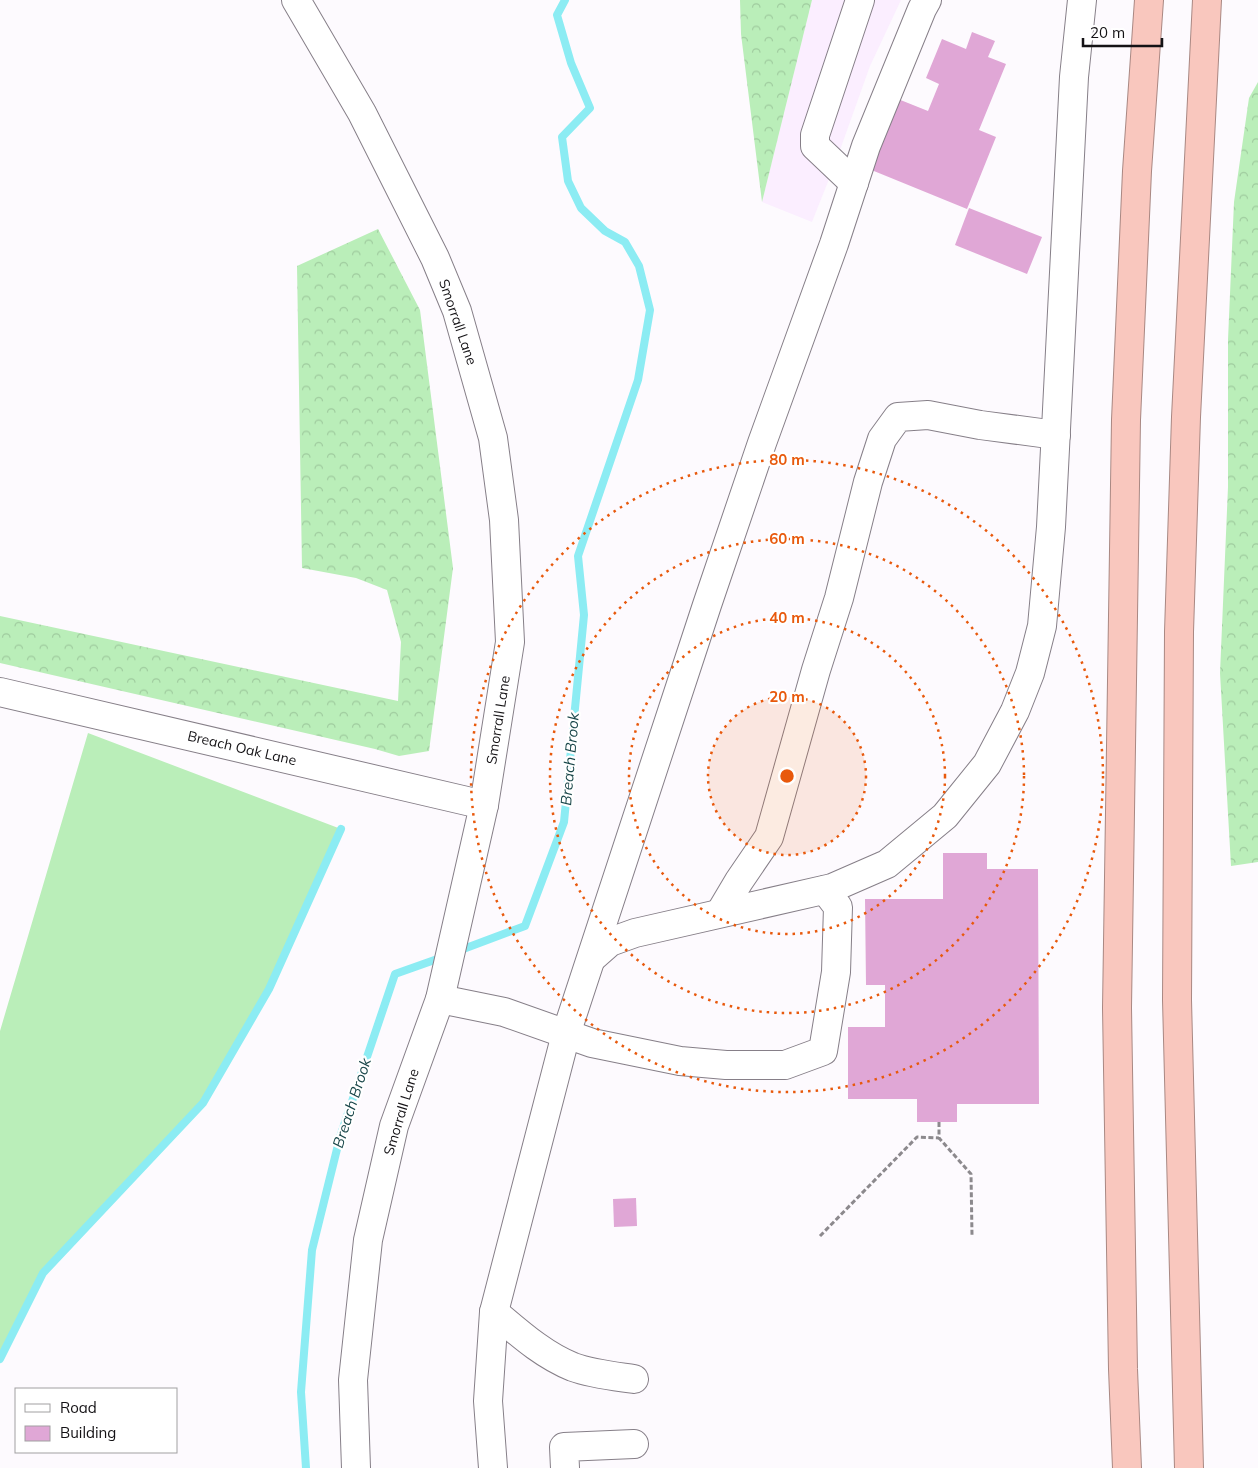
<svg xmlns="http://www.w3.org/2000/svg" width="1258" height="1468" viewBox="0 0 1258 1468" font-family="Mulish,sans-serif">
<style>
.built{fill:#fbeeff}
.grass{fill:#baeeb9}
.forest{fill:url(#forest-crowns)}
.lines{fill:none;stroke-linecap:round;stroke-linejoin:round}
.stream{stroke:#8cecf3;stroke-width:8}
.building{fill:#e0a7d6}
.minor-casing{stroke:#867f88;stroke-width:30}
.highway-casing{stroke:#a98883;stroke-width:30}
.path{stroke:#8c898d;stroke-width:3;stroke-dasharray:5 2.5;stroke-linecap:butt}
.minor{stroke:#fff;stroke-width:28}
.highway{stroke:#f9c7be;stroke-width:28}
.ring{fill:none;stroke:#e8590c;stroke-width:2.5;stroke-dasharray:2.5 5}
.labels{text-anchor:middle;stroke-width:4.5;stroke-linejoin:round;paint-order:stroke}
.street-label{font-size:14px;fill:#141215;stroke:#fff}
.water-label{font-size:15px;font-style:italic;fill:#194649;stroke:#fff}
.centre{fill:#e8590c;stroke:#fff;stroke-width:2.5}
.ring-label{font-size:15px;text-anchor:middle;font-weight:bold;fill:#e8590c;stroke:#fff;stroke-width:4.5;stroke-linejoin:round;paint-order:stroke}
</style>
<defs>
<pattern id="forest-crowns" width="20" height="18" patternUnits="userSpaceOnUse" patternTransform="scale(1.25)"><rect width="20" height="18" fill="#baeeb9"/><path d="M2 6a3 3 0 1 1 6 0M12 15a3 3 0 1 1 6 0" fill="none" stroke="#9fcb9e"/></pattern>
</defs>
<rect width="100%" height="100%" fill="#fdfafe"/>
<path class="built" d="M 812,0 L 901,0 L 870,66 L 835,164 L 812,222 L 762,202 Z"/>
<path class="grass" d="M 88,733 L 341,829 L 266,995 L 203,1103 L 44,1273 L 0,1359 L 0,1031 Z"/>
<g class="forest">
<path d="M 740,0 L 812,0 L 762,202 L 741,34 Z"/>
<path d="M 1258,82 L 1258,862 L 1231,866 L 1220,673 L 1228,487 L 1228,340 L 1234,202 L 1249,98 Z"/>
<path d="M 378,229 L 420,310 L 453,568 L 429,751 L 399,756 L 375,749 L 0,663 L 0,616 L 398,701 L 401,642 L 387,590 L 356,578 L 302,568 L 297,266 Z"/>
</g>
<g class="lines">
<g class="stream">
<path d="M 458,951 L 525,926 L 564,822 L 584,615 L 578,556 L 638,380 L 650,310 L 639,266 L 625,242 L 605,231 L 581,208 L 568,181 L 562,137 L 590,108 L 571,63 L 557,15 L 565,0"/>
<path d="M 0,1359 L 43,1273 L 203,1103 L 269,989 L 341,829"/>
<path d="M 306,1468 L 301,1392 L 312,1250 L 340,1137 L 395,974 L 443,957"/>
</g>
</g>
<g class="building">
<path d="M 972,32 L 995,41 L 988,57 L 1006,64 L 979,130 L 996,137 L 967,209 L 869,169 L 898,99 L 928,111 L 939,84 L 926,78 L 942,39 L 966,49 Z"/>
<path d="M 969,208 L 1042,237 L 1027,274 L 955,245 Z"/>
<path d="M 943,853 L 987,853 L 987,869 L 1038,869 L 1039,1104 L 957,1104 L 957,1122 L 917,1122 L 917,1099 L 848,1099 L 848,1027 L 885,1027 L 885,985 L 866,985 L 865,899 L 943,899 Z"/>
<path d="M 636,1198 L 637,1226 L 614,1227 L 613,1199 Z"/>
</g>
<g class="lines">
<defs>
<g id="minor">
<path d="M 296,0 L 362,113 L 435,258 L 457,311 L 493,438 L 504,520 L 510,642 L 484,805 L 440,999 L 394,1126 L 368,1240 L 353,1380 L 356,1468"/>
<path d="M 854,183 L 815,146 L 815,135 L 860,0"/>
<path d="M 0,692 L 484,805"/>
<path d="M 720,913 L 739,881 L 769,837 L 816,670 L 839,598 L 868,482 L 882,439 L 898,417 L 928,415 L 980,425 L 1056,435"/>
<path d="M 593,957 L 610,942 L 635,933 L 832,888 L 887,864 L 945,816 L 987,764 L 1015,711 L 1030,673 L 1042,626 L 1051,527 L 1074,77 L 1082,0"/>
<path d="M 440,999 L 504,1012 L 592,1043 L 680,1061 L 726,1065 L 785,1065 L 823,1051 L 836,972 L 838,907 L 825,890"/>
<path d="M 494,1312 C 519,1333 543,1355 573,1367 C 592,1374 613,1376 634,1379"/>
<path d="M 493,1468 L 488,1401 L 494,1312 L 566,1034 L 707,605 L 762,443 L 834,244 L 866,146 L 922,9 L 927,0"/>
<path d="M 565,1468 L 564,1447 L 634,1444"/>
</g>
<g id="highway">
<path d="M 1127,1468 L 1123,1369 L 1117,1008 L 1126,420 L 1137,171 L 1149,0"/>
<path d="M 1189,1468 L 1177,1000 L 1179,632 L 1186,417 L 1207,0"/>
</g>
</defs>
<use href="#minor" class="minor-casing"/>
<use href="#highway" class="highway-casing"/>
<g class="path">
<path d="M 939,1122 L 939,1138 L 971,1174 L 972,1235"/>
<path d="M 820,1236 L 917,1137 L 939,1138"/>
</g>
<use href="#minor" class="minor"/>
<use href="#highway" class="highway"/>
</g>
<circle cx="787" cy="776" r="79" fill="#e8590c" fill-opacity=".12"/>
<g class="ring">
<circle cx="787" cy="776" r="79"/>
<circle cx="787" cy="776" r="158"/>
<circle cx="787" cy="776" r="237"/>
<circle cx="787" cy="776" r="316"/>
</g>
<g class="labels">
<g class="street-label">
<text transform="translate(458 322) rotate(71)" y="5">Smorrall Lane</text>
<text transform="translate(498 720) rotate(-81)" y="5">Smorrall Lane</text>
<text transform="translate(242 748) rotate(13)" y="5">Breach Oak Lane</text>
<text transform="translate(401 1112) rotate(-73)" y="5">Smorrall Lane</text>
</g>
<g class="water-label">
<text transform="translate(570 759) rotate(-85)" y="5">Breach Brook</text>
<text transform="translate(352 1103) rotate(-72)" y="5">Breach Brook</text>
</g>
</g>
<circle cx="787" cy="776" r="8" class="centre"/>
<g class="ring-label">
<text x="787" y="465">80 m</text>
<text x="787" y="544">60 m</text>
<text x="787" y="623">40 m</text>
<text x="787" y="702">20 m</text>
</g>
<rect x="15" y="1388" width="162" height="65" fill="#ffffff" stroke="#a1a0a1"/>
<rect x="25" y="1404" width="25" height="8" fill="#ffffff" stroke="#a1a0a1"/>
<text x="60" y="1413" font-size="15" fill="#141215">Road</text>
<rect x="25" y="1426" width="25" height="15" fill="#e0a7d6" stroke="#a1a0a1"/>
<text x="60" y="1438" font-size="15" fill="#141215">Building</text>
<path d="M1083 38v8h79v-8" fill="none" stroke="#141215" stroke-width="2.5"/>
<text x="1090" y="38" font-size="15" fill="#141215" stroke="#ffffff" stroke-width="4" paint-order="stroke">20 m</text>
</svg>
